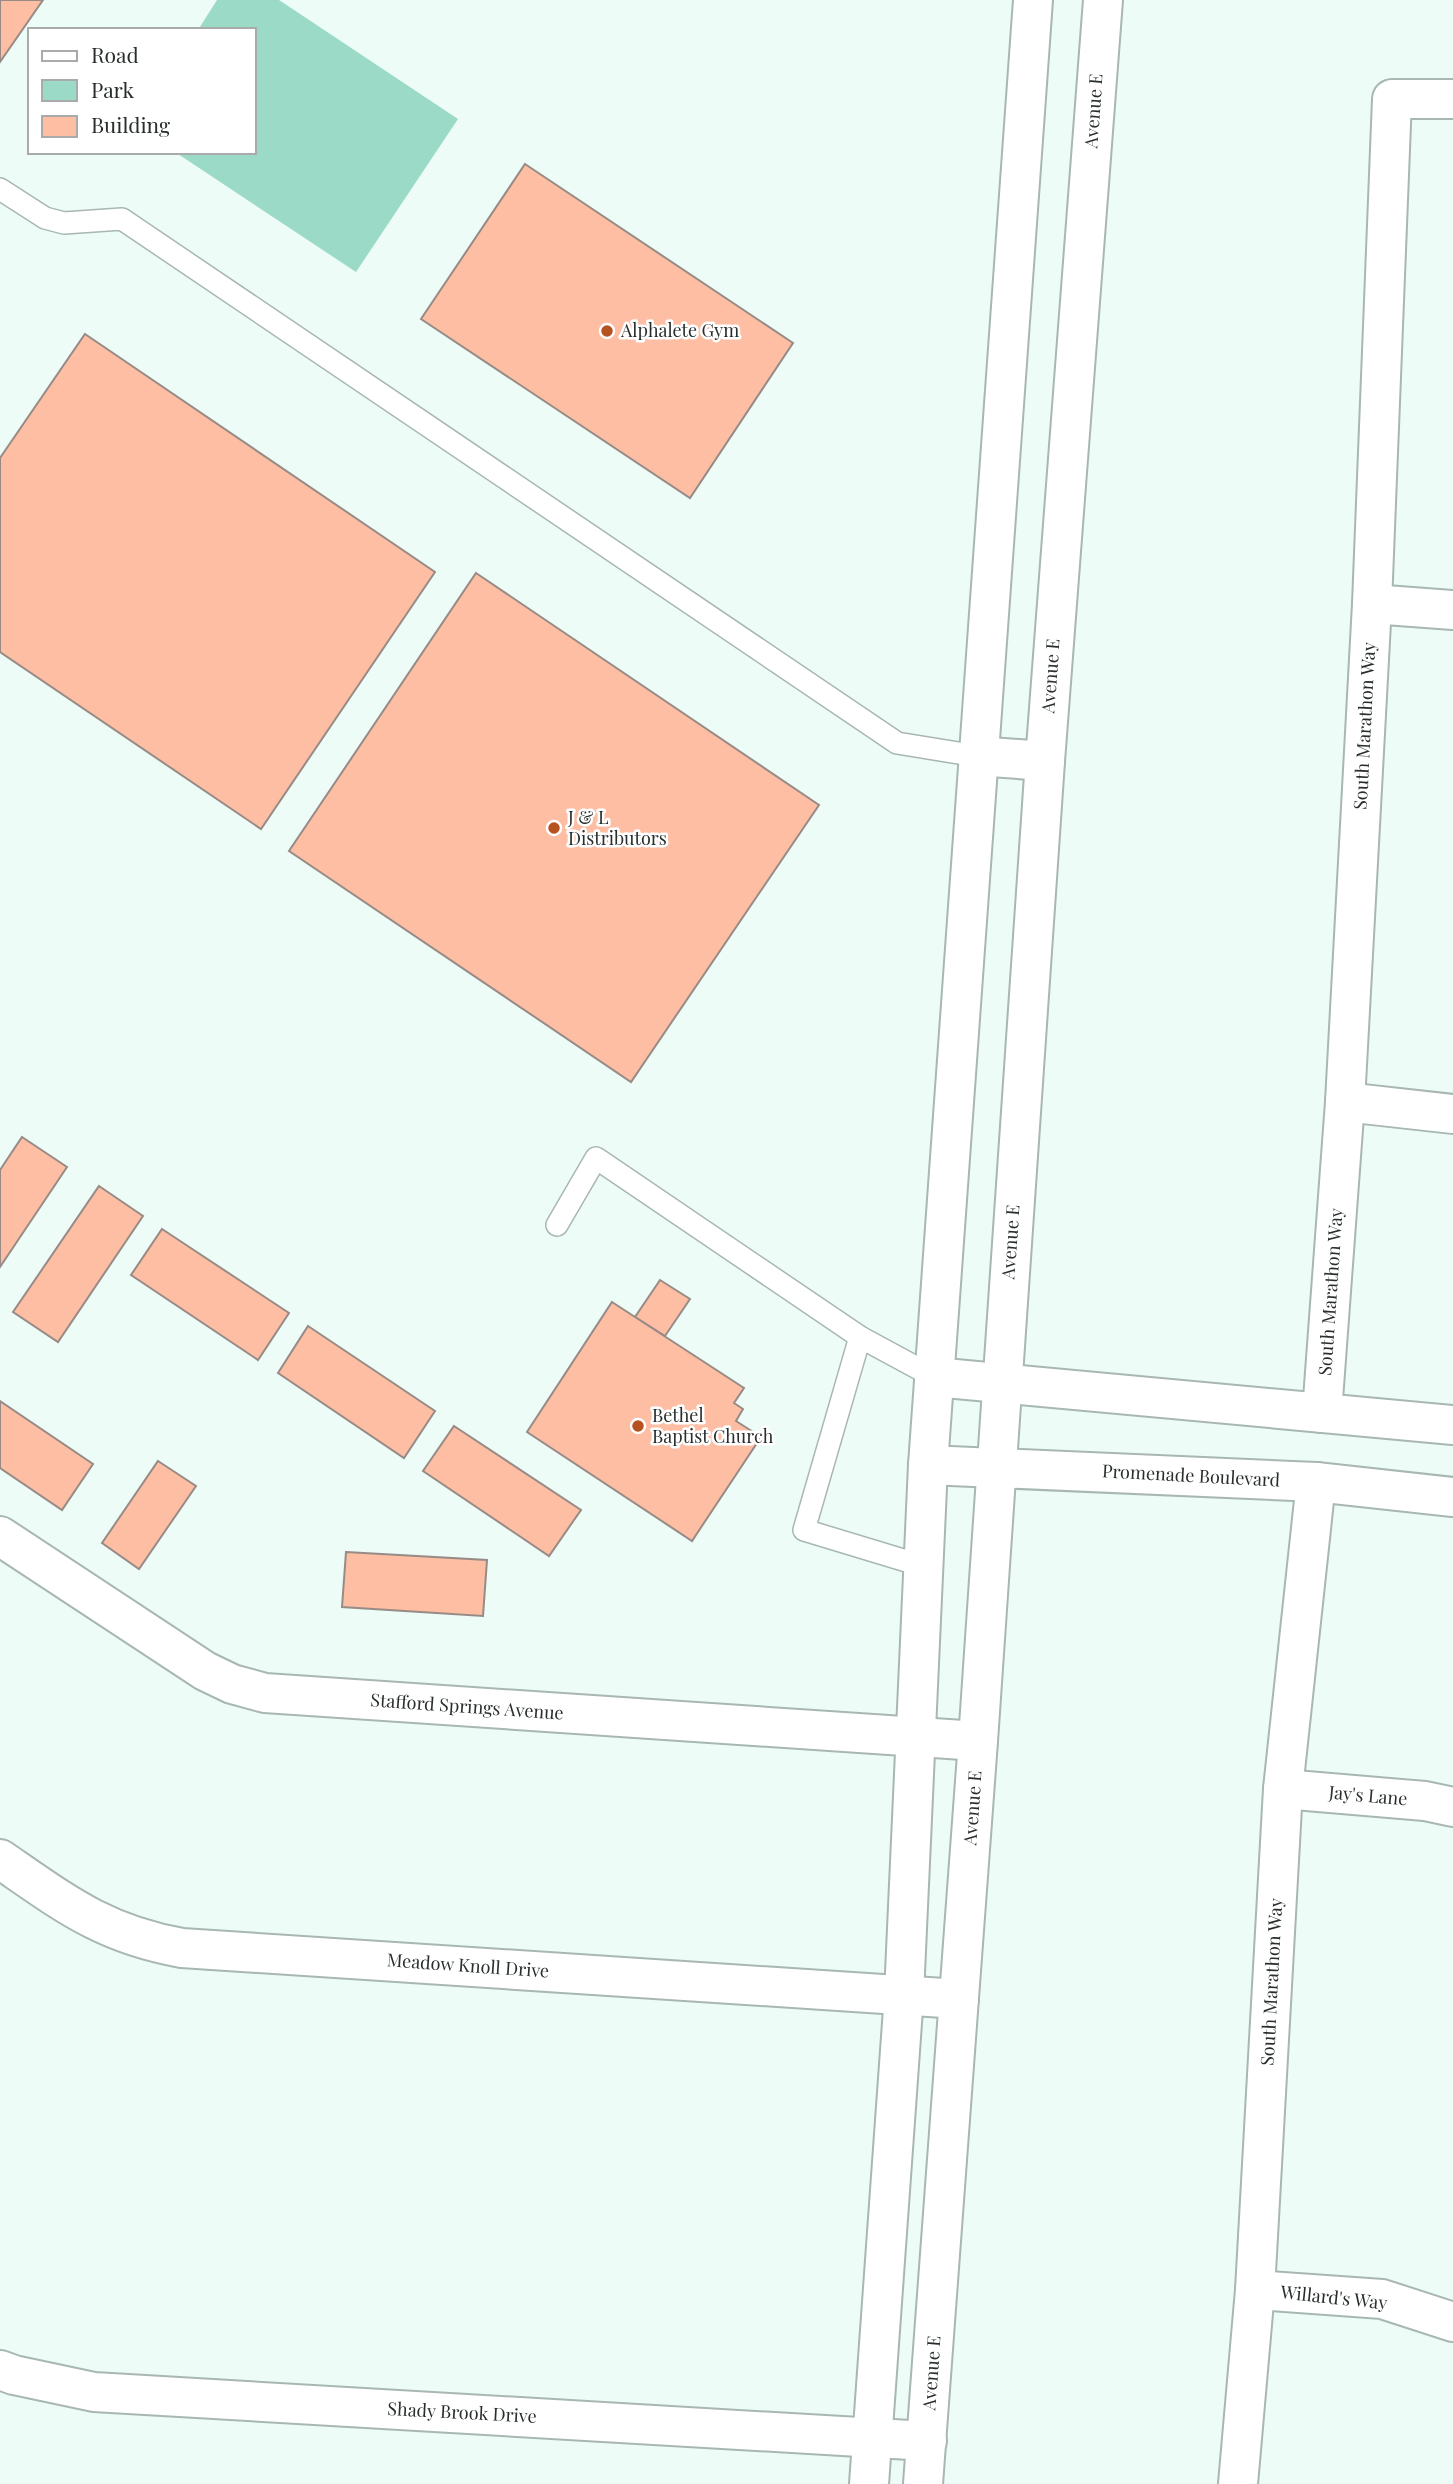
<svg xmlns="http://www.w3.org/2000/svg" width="1453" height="2484" viewBox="0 0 1453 2484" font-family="'Playfair Display',serif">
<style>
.green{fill:#9adac7}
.building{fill:#fdbea4;stroke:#988b86;stroke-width:2}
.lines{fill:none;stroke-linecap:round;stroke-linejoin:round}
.service-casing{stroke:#a8b7b2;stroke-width:24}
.minor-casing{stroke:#a8b7b2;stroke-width:42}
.tertiary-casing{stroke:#a8b7b2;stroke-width:42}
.service{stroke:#fff;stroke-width:21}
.minor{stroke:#fff;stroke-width:38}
.tertiary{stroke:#fff;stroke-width:38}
.poi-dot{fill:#b65120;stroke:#fff;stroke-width:2.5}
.labels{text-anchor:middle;stroke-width:5;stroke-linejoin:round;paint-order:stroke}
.street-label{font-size:18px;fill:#282e2c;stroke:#fff}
.poi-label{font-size:18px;fill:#282e2c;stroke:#fff;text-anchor:start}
</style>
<rect width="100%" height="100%" fill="#edfcf7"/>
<path class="green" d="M 217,0 L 279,0 L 458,119 L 356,272 L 175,152 L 254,152 L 254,30 L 198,30 Z"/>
<g class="building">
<path d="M 0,0 L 43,0 L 0,62 Z"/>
<path d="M 525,164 L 793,343 L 690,498 L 421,319 Z"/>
<path d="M 85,334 L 435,572 L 261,829 L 0,652 L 0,458 Z"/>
<path d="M 476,573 L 819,805 L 631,1082 L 289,851 Z"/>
<path d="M 22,1137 L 67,1167 L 0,1267 L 0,1170 Z"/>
<path d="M 99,1186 L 143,1216 L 58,1342 L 13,1312 Z"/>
<path d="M 162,1229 L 289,1313 L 258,1360 L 131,1275 Z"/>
<path d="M 660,1280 L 690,1299 L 665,1336 L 635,1317 Z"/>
<path d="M 612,1302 L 744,1388 L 734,1403 L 743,1409 L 736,1421 L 761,1437 L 692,1541 L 527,1432 Z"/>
<path d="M 308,1326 L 435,1411 L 404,1458 L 278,1373 Z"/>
<path d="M 0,1401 L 93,1464 L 62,1510 L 0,1468 Z"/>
<path d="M 454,1426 L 581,1510 L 549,1556 L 423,1471 Z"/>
<path d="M 158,1461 L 196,1486 L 139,1569 L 102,1543 Z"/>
<path d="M 346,1552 L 487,1560 L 483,1616 L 342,1607 Z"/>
</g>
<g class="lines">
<defs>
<g id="service">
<path d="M 0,189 L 45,218 L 64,223 L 122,219 L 897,743 L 977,756"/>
<path d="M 557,1225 L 596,1158 L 860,1337 L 934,1377"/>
<path d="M 860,1337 L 804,1530 L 923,1566"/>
</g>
<g id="minor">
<path d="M 1372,604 L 1453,610"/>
<path d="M 1345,1102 L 1453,1114"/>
<path d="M 1322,1413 L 1345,1102 L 1372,604 L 1392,99 L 1453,99"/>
<path d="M 0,1536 L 205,1671 L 232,1684 L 265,1693 L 978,1741"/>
<path d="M 1283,1789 L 1425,1801 L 1453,1807"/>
<path d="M 0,1859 C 64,1903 103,1934 182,1948 L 959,1999"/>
<path d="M 1255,2290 L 1382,2299 L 1453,2322"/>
<path d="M 0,2370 L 14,2375 L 94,2392 L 927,2441"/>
<path d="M 1238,2484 L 1255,2290 L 1283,1789 L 1316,1482"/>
</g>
<g id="tertiary">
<path d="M 977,756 L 1045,761"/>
<path d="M 934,1377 L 1453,1425"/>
<path d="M 928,1465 L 1316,1482 L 1453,1497"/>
<path d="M 869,2484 L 904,1995 L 928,1465 L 1033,0"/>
<path d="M 923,2484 L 978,1741 L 1045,761 L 1103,0"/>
</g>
</defs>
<use href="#service" class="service-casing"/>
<use href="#minor" class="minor-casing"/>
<use href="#tertiary" class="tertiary-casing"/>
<use href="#service" class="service"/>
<use href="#minor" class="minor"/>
<use href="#tertiary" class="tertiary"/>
</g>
<g class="poi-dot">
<circle cx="607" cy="331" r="7"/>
<circle cx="554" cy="828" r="7"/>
<circle cx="638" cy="1426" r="7"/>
</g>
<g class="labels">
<g class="street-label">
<text transform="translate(1094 111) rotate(-86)" y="6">Avenue E</text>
<text transform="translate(1051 676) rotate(-86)" y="6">Avenue E</text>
<text transform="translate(1365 726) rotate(-87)" y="6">South Marathon Way</text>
<text transform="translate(1011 1242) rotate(-86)" y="6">Avenue E</text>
<text transform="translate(1331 1292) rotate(-86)" y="6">South Marathon Way</text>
<text transform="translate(1191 1476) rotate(3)" y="6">Promenade Boulevard</text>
<text transform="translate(467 1707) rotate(4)" y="6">Stafford Springs Avenue</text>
<text transform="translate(1368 1796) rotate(5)" y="6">Jay's Lane</text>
<text transform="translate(973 1808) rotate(-86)" y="6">Avenue E</text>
<text transform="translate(468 1966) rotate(4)" y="6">Meadow Knoll Drive</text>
<text transform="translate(1272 1982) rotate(-87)" y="6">South Marathon Way</text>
<text transform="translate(1334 2298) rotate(6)" y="6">Willard's Way</text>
<text transform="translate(932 2373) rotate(-86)" y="6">Avenue E</text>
<text transform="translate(462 2413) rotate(3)" y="6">Shady Brook Drive</text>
</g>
<g class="poi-label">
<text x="621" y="337">Alphalete Gym</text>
<text x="568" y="824">J &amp; L<tspan x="568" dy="21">Distributors</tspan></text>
<text x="652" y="1422">Bethel<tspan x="652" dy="21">Baptist Church</tspan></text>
</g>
</g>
<rect x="28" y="28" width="228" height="126" fill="#ffffff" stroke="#a9abab" stroke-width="2"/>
<rect x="42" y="51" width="35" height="10" fill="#ffffff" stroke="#a9abab" stroke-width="2"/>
<text x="91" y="63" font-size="21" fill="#282e2c">Road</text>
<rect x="42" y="80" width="35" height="21" fill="#9adac7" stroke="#a9abab" stroke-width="2"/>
<text x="91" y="98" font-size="21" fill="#282e2c">Park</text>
<rect x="42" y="116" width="35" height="21" fill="#fdbea4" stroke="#a9abab" stroke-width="2"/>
<text x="91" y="133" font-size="21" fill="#282e2c">Building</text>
</svg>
